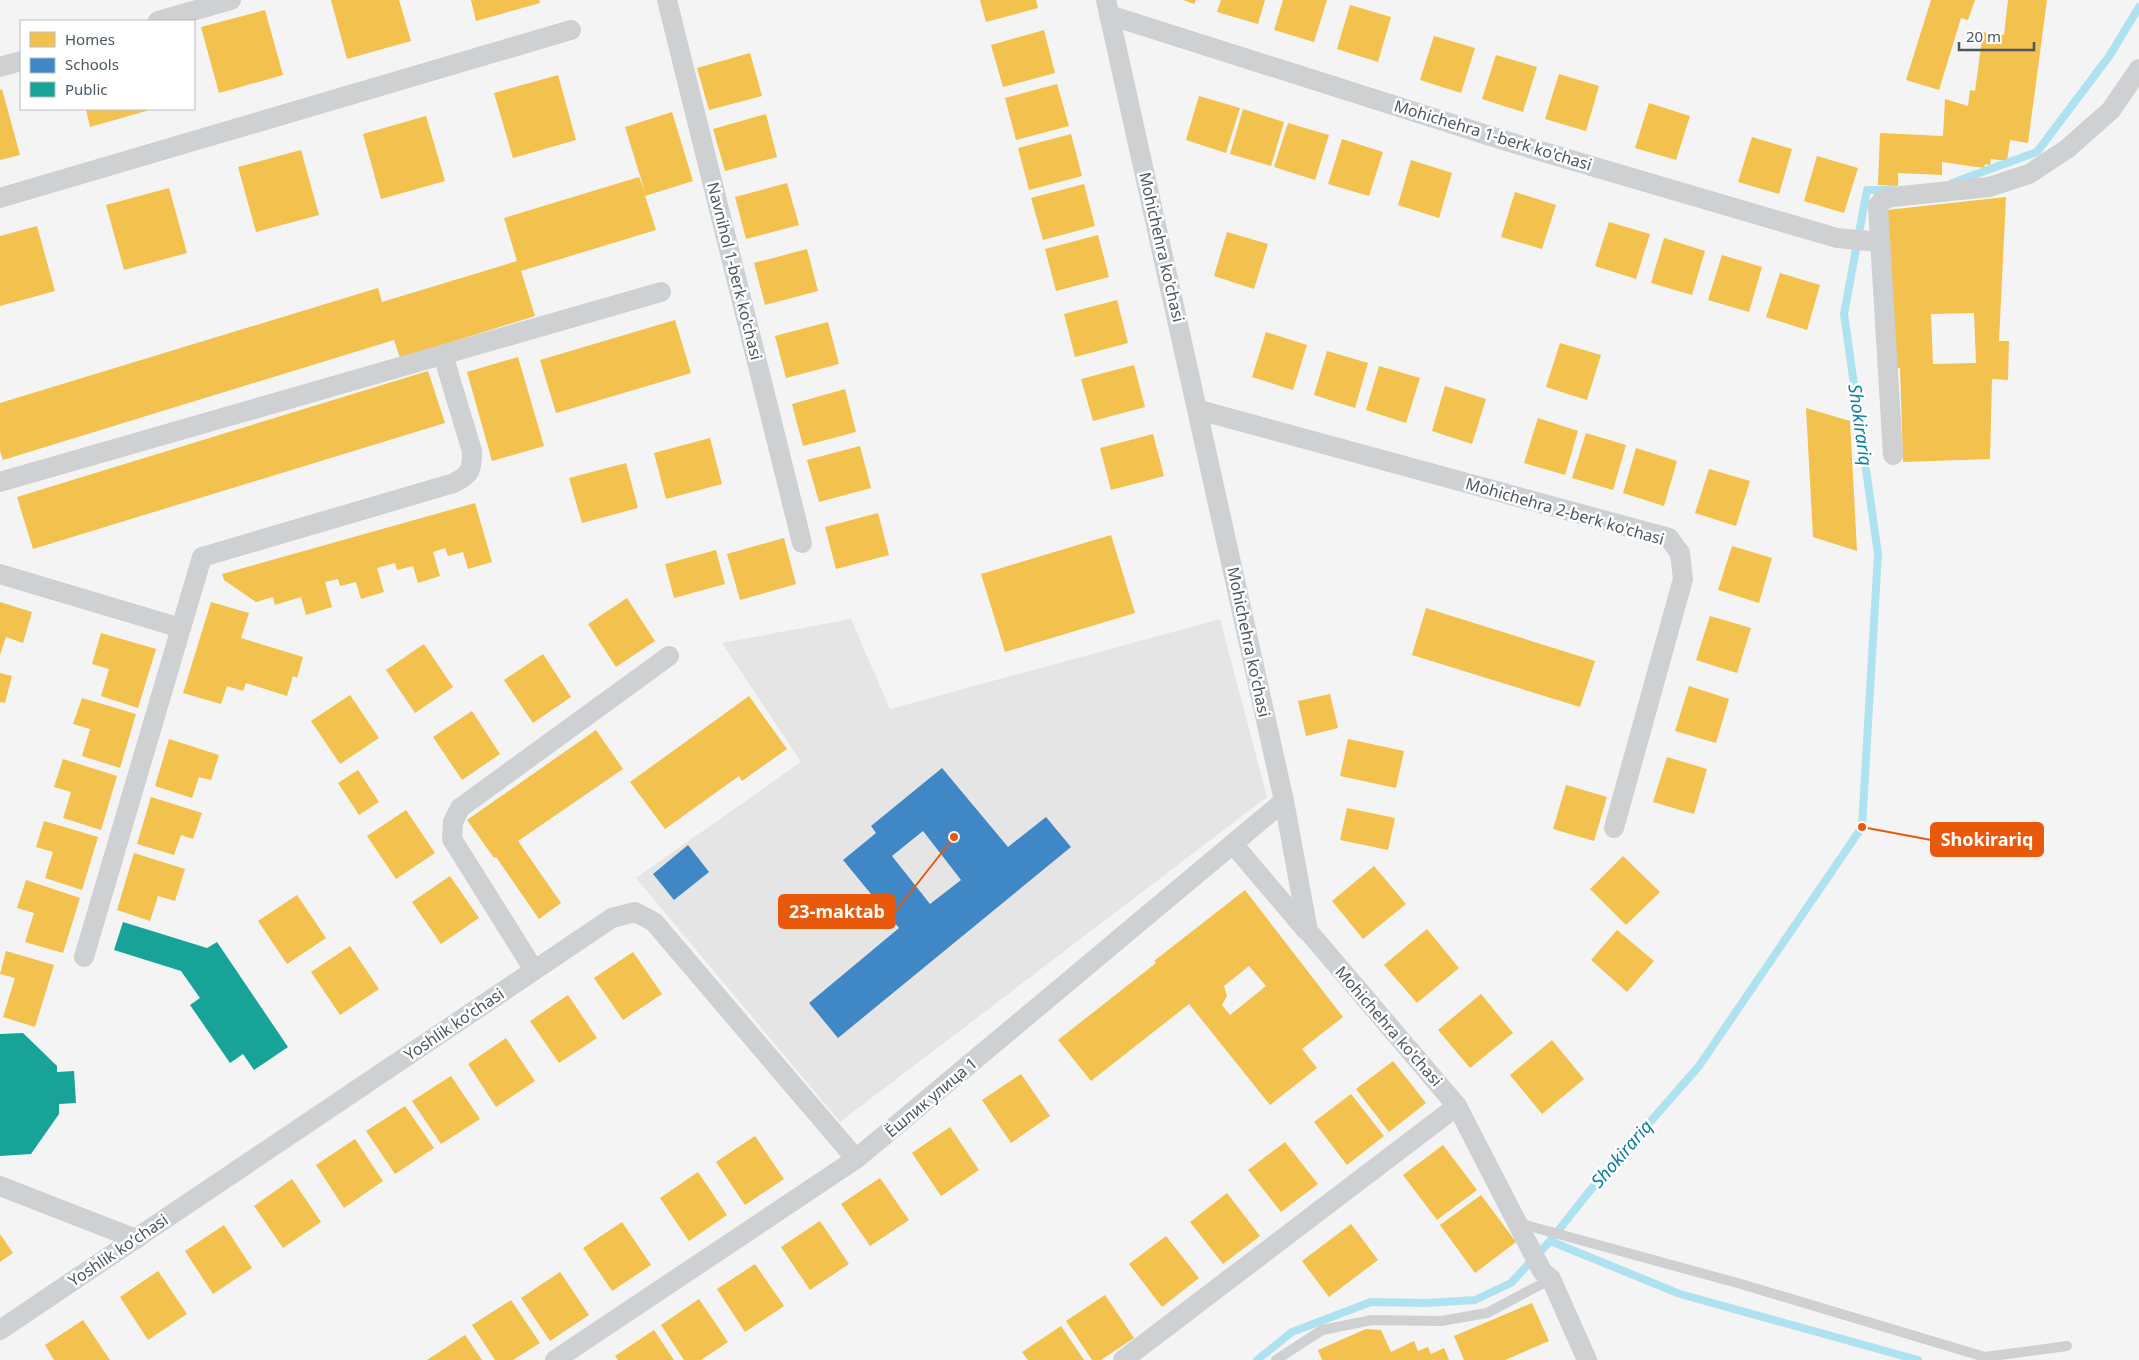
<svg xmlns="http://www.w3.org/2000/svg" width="2139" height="1360" viewBox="0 0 2139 1360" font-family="'Noto Sans',sans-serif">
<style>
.education{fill:#e6e5e6}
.homes{fill:#f2c14e;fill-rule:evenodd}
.schools{fill:#3f88c5;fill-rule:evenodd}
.public{fill:#17a398}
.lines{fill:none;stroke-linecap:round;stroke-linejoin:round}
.stream{stroke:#aee2f0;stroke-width:8}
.lane{stroke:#ced0d2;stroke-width:10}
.street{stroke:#ced0d2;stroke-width:20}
.labels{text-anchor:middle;stroke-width:5;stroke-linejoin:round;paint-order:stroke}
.street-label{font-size:16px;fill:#4a5661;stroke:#fff}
.water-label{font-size:18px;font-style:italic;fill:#0c7c9b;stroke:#fff}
.leader{fill:none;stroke:#e8590c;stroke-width:2}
.callout-dot{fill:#e8590c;stroke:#fff;stroke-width:2}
.callout{fill:#e8590c;stroke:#e8590c;stroke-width:2}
.callout-label{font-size:18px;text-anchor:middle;font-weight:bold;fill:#fff}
</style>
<rect width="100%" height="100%" fill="#f4f4f4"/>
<path class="education" d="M 851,619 L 890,709 L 1220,619 L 1267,797 L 840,1122 L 636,878 L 801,762 L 722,643 Z"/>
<g class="homes">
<path d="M 331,0 L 399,0 L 411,41 L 347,59 Z"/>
<path d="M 471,0 L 539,0 L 540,3 L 476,21 Z"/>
<path d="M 980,0 L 1036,0 L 1038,8 L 986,22 Z"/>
<path d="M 1183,0 L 1196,0 L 1194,4 Z"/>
<path d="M 1221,0 L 1265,0 L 1258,24 L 1217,12 Z"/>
<path d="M 1283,0 L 1327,0 L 1314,42 L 1274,30 Z"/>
<path d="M 1931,0 L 1975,0 L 1968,20 L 1961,18 L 1939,90 L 1906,80 Z"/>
<path d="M 2008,0 L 2047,0 L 2028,143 L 2010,140 L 2007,161 L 1991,159 L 1990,165 L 1985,164 L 1984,168 L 1942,162 L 1942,175 L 1898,173 L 1898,186 L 1878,185 L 1880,133 L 1943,136 L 1945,99 L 1968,106 L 1970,90 L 1975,91 L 1983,32 L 2004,35 Z"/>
<path d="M 1350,5 L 1391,17 L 1378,62 L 1337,49 Z"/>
<path d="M 265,10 L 283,75 L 219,93 L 201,27 Z"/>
<path d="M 1044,30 L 1055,73 L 1003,87 L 991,45 Z"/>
<path d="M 1434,36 L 1475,48 L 1461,93 L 1420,80 Z"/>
<path d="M 750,53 L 762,96 L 709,110 L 697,68 Z"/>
<path d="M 1496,55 L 1537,67 L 1523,112 L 1482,99 Z"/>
<path d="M 1559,74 L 1599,86 L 1586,131 L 1545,119 Z"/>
<path d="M 558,75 L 576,140 L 513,158 L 494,93 Z"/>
<path d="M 1057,84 L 1069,126 L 1016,140 L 1005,98 Z"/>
<path d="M 2,89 L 20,155 L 0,160 L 0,90 Z"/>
<path d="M 1199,96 L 1240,108 L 1226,153 L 1186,140 Z"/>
<path d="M 1649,103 L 1690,116 L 1676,160 L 1635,148 Z"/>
<path d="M 86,109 L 153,109 L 90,127 Z"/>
<path d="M 1243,109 L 1284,122 L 1271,166 L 1230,154 Z"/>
<path d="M 672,112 L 693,181 L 645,196 L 656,230 L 521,271 L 535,316 L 400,358 L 394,340 L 3,460 L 0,451 L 0,403 L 378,288 L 382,302 L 517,261 L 504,218 L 639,177 L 645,192 L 625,127 Z"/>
<path d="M 766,114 L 777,157 L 725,171 L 713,129 Z"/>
<path d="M 426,116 L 445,181 L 381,199 L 363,134 Z"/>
<path d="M 1288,123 L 1329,135 L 1315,180 L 1274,167 Z"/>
<path d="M 1071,134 L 1082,176 L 1029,190 L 1018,148 Z"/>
<path d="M 1752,137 L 1792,149 L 1779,194 L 1738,182 Z"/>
<path d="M 1342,139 L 1383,152 L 1369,196 L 1328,184 Z"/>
<path d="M 301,150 L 319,215 L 256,232 L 238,167 Z"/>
<path d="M 1817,156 L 1858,168 L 1844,213 L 1804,201 Z"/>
<path d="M 1411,160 L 1452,173 L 1439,218 L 1398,205 Z"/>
<path d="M 787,183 L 799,225 L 746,239 L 735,197 Z"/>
<path d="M 1084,184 L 1095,226 L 1043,240 L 1031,198 Z"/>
<path d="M 169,188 L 187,253 L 124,270 L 106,205 Z"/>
<path d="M 1515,192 L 1556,205 L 1542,249 L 1501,237 Z"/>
<path d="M 2006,197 L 1999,341 L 2009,341 L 2008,380 L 1992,379 L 1990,459 L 1903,462 L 1900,368 L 1892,369 L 1887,210 ZM 1974,313 L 1976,363 L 1933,364 L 1931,314 Z"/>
<path d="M 1609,222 L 1650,234 L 1636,279 L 1595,266 Z"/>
<path d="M 37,226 L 55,291 L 0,306 L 0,236 Z"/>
<path d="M 1227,232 L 1268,244 L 1254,289 L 1214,276 Z"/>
<path d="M 1098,235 L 1109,277 L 1056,291 L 1045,249 Z"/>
<path d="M 1664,238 L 1705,251 L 1692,295 L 1651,283 Z"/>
<path d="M 807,249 L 818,291 L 765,305 L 754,263 Z"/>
<path d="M 1722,255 L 1762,267 L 1749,312 L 1708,300 Z"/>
<path d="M 1780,273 L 1820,285 L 1807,330 L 1766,317 Z"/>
<path d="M 1117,300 L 1128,343 L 1075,357 L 1064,314 Z"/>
<path d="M 675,320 L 691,373 L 556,413 L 540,360 Z"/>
<path d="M 828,322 L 839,364 L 786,378 L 775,336 Z"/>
<path d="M 1266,332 L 1307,345 L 1293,390 L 1252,377 Z"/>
<path d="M 1560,343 L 1601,355 L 1587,400 L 1546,387 Z"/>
<path d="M 1327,351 L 1368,363 L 1355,408 L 1314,395 Z"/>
<path d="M 518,357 L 544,446 L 492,461 L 467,372 Z"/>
<path d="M 1134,365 L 1145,407 L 1093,421 L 1081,379 Z"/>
<path d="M 1379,366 L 1420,378 L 1406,423 L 1366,410 Z"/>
<path d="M 428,371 L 445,423 L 33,549 L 17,497 Z"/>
<path d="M 1445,386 L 1486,399 L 1472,444 L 1432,431 Z"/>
<path d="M 845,389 L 856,432 L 803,446 L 792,404 Z"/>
<path d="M 1806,408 L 1850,421 L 1857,551 L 1813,537 Z"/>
<path d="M 1538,418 L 1578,431 L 1565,475 L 1524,463 Z"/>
<path d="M 1586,433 L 1626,445 L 1613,490 L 1572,478 Z"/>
<path d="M 1153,434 L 1164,476 L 1111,490 L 1100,448 Z"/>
<path d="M 710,438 L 722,484 L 666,499 L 654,453 Z"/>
<path d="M 860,446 L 871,488 L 819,502 L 807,460 Z"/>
<path d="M 1636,448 L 1677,461 L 1664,506 L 1623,493 Z"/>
<path d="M 626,463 L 638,508 L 582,523 L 569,478 Z"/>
<path d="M 1709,469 L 1750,481 L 1736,526 L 1695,513 Z"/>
<path d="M 475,503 L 492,562 L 468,569 L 463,552 L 448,556 L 445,548 L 433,552 L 440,576 L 418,583 L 413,566 L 397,570 L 395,563 L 377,568 L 384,592 L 361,599 L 356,582 L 340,586 L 338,579 L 325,582 L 332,607 L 306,615 L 301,597 L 275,605 L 273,597 L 256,602 L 224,580 L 222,574 Z"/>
<path d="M 878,513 L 889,555 L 836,569 L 825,527 Z"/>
<path d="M 1111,535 L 1135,613 L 1005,652 L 981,574 Z"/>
<path d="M 784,538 L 796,584 L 740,600 L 727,554 Z"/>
<path d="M 1732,546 L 1772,558 L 1759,603 L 1718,590 Z"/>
<path d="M 716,550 L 725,584 L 674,598 L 665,564 Z"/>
<path d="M 627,598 L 655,641 L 616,667 L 588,624 Z"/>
<path d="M 0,602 L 32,612 L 23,643 L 6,637 L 0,655 Z"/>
<path d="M 211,602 L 249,613 L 241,638 L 303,657 L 297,678 L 293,676 L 287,696 L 246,683 L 243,691 L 227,686 L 221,704 L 183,693 Z"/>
<path d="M 1426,608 L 1595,661 L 1580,707 L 1412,655 Z"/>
<path d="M 1710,616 L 1751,628 L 1737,673 L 1696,660 Z"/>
<path d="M 101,633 L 156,649 L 138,708 L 101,696 L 109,669 L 92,664 Z"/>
<path d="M 424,644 L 453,687 L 415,713 L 386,670 Z"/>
<path d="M 543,654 L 571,697 L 533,723 L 504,680 Z"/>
<path d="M 0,673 L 12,676 L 5,703 L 0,702 Z"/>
<path d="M 1689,686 L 1729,699 L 1716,743 L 1675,731 Z"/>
<path d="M 1330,694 L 1338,728 L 1306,736 L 1298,701 Z"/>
<path d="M 350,695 L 379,738 L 340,764 L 311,721 Z"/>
<path d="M 749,696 L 787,749 L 742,781 L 739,776 L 665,829 L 630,782 Z"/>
<path d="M 82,698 L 136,714 L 120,768 L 82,756 L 90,729 L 73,724 Z"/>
<path d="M 472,711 L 500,754 L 462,780 L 433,737 Z"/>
<path d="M 596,730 L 623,769 L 518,841 L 561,903 L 539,919 L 496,857 L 494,858 L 467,820 Z"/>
<path d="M 169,739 L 219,755 L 211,780 L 199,777 L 192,798 L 155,786 Z"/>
<path d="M 1348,739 L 1404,751 L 1396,788 L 1340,776 Z"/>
<path d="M 1667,757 L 1707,769 L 1694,814 L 1653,802 Z"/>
<path d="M 63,759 L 117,776 L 101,830 L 63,818 L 71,792 L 54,787 Z"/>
<path d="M 358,770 L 379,802 L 359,815 L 338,783 Z"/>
<path d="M 1566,785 L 1607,797 L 1594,841 L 1553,829 Z"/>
<path d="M 151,797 L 202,813 L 193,839 L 181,835 L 174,855 L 137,844 Z"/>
<path d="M 1347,808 L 1395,818 L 1388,850 L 1340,840 Z"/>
<path d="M 406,810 L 435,853 L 396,879 L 367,836 Z"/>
<path d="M 44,821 L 98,837 L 82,890 L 45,878 L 53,852 L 36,847 Z"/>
<path d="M 134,853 L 185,869 L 175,901 L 158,896 L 150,921 L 117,910 Z"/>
<path d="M 1623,856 L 1660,892 L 1626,925 L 1590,889 Z"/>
<path d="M 1374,866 L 1406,904 L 1363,939 L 1332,901 Z"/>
<path d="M 450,876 L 479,918 L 441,944 L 412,902 Z"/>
<path d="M 26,880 L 80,898 L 63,953 L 25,942 L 34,913 L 17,908 Z"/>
<path d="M 1245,890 L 1343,1017 L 1302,1049 L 1317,1068 L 1270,1105 L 1189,1004 L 1091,1081 L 1058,1040 L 1156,963 L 1154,961 ZM 1249,966 L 1266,986 L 1230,1015 L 1222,1005 L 1227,996 L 1224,986 Z"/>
<path d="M 297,895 L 326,938 L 287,964 L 258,921 Z"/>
<path d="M 1427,929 L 1459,968 L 1417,1003 L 1384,965 Z"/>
<path d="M 1617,930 L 1654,961 L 1627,992 L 1591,960 Z"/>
<path d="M 350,946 L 379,989 L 340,1015 L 311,972 Z"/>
<path d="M 6,951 L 54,965 L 35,1027 L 3,1017 L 15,978 L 0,974 Z"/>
<path d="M 633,952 L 662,994 L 623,1020 L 594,978 Z"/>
<path d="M 1481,994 L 1513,1033 L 1470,1068 L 1438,1030 Z"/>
<path d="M 568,995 L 597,1038 L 559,1063 L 530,1021 Z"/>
<path d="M 506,1038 L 535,1081 L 496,1107 L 468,1064 Z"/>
<path d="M 1552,1040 L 1584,1079 L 1542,1114 L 1510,1075 Z"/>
<path d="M 1393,1061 L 1426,1103 L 1389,1132 L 1356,1089 Z"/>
<path d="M 1021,1074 L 1050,1116 L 1011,1143 L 982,1100 Z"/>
<path d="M 451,1076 L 480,1119 L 441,1144 L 412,1101 Z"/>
<path d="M 1351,1094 L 1384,1136 L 1347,1165 L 1314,1122 Z"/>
<path d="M 405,1106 L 434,1148 L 395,1174 L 366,1131 Z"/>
<path d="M 950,1127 L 979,1170 L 941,1196 L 912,1153 Z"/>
<path d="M 755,1136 L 784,1179 L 745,1205 L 716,1162 Z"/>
<path d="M 355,1139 L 383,1181 L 344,1208 L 316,1165 Z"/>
<path d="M 1285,1142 L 1318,1184 L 1281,1212 L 1248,1170 Z"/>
<path d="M 1443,1145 L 1477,1190 L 1437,1220 L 1403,1175 Z"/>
<path d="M 698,1172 L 727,1215 L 689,1241 L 660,1198 Z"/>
<path d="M 880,1178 L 909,1220 L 870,1246 L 841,1204 Z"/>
<path d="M 292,1179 L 321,1222 L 283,1248 L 254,1206 Z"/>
<path d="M 1227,1193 L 1260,1236 L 1223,1264 L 1190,1222 Z"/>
<path d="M 1481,1195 L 1516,1242 L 1475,1273 L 1440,1225 Z"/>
<path d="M 820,1221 L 849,1264 L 810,1290 L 781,1247 Z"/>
<path d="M 622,1222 L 651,1265 L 612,1291 L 583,1248 Z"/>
<path d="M 1351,1224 L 1378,1260 L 1329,1297 L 1302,1261 Z"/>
<path d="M 224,1225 L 252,1268 L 213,1294 L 185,1251 Z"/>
<path d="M 0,1234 L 13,1253 L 0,1262 Z"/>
<path d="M 1166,1236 L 1199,1278 L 1162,1307 L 1129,1264 Z"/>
<path d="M 755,1264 L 784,1306 L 745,1332 L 717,1289 Z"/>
<path d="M 158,1271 L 187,1314 L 148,1340 L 120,1297 Z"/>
<path d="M 560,1272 L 589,1315 L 550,1341 L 521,1298 Z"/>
<path d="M 1105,1295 L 1134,1338 L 1101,1360 L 1092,1360 L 1066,1321 Z"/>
<path d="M 699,1299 L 728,1342 L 701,1360 L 684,1360 L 661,1325 Z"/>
<path d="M 511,1300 L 540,1343 L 513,1360 L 495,1360 L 472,1325 Z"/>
<path d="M 1532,1303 L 1549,1341 L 1505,1360 L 1464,1360 L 1454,1336 Z"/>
<path d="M 83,1320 L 110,1360 L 54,1360 L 45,1345 Z"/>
<path d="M 1061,1326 L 1084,1360 L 1028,1360 L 1022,1352 Z"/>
<path d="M 1366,1329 L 1381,1330 L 1391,1352 L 1414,1341 L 1418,1351 L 1428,1347 L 1431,1354 L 1444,1348 L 1449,1360 L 1322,1360 L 1318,1350 Z"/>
<path d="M 654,1330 L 674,1360 L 618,1360 L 615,1356 Z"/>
<path d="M 465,1335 L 482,1360 L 427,1360 Z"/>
</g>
<g class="schools">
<path d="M 942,768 L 1008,847 L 1046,817 L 1071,847 L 838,1038 L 809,1003 L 899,928 L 843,860 L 876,833 L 871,826 ZM 923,831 L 961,880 L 930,904 L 892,856 Z"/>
<path d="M 688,845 L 709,872 L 674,900 L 653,874 Z"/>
</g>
<g class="public">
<path d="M 123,922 L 207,948 L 217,942 L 288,1047 L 254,1070 L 243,1054 L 230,1063 L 190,1005 L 200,998 L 181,971 L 114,950 Z"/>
<path d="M 23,1033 L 57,1066 L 57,1072 L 74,1071 L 76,1103 L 59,1104 L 59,1114 L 31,1154 L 0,1156 L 0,1034 Z"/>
</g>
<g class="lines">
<g class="stream">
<path d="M 1952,183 L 2037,152 L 2110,55 L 2139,7"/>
<path d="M 1550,1241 L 1680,1294 L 1918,1360"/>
<path d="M 1257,1360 L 1292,1332 L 1371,1302 L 1425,1303 L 1475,1300 L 1511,1283 L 1550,1241 L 1588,1193 L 1699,1066 L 1862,827 L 1878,554 L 1844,314 L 1867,190 L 1892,190"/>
</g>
<g class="lane">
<path d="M 1518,1223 L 1741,1284 L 1985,1357 L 2067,1346"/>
<path d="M 1276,1360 L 1322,1330 L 1372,1320 L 1441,1321 L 1487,1313 L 1551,1279"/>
</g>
<g class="street">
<path d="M 667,0 L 802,543"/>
<path d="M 1106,0 L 1284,801 L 1308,931 L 1457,1106 L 1542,1271 L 1551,1279 L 1587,1360"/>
<path d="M 1109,15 L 1506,141 L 1837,238 L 1879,242"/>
<path d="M 158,21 L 231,0"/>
<path d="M 0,67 L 21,61"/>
<path d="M 0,198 L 571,30"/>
<path d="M 1199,410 L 1669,538 L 1680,553 L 1683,579 L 1614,828"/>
<path d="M 1893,455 L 1878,206 L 1883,200 L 1892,197 L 1989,187 L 2029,174 L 2067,149 L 2111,110 L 2139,69"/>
<path d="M 0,482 L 661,292"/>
<path d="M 0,574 L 181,628 L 84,957"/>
<path d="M 181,628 L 202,557 L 454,483 C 471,474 472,470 472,451 L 443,355"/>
<path d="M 1233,844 L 1306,930"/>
<path d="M 534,970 L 452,839 L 453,822 L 460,808 L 669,656"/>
<path d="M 0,1186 L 136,1239"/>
<path d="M 0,1330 L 612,918 L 635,912 L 654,922 L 856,1159"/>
<path d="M 555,1360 L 856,1159 L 1284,801"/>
<path d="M 1123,1360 L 1457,1106"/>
</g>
</g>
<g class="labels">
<g class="street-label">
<text transform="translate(1493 135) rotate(17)" y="6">Mohichehra 1-berk ko'chasi</text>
<text transform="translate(1162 247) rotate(77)" y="6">Mohichehra ko'chasi</text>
<text transform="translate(735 271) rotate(76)" y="6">Navnihol 1-berk ko'chasi</text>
<text transform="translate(1565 511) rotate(16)" y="6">Mohichehra 2-berk ko'chasi</text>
<text transform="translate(1249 642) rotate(78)" y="6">Mohichehra ko'chasi</text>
<text transform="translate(454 1024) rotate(-34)" y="6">Yoshlik koʻchasi</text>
<text transform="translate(1389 1026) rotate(49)" y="6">Mohichehra ko'chasi</text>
<text transform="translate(931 1097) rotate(-40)" y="6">Ёшлик улица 1</text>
<text transform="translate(118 1250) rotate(-34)" y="6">Yoshlik koʻchasi</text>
</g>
<g class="water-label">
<text transform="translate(1860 425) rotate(82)" y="6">Shokirariq</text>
<text transform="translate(1622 1154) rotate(-49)" y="6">Shokirariq</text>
</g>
</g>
<path class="leader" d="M1862 827L1931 840M954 837L895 912"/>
<g class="callout-dot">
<circle cx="1862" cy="827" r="5"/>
<circle cx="954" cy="837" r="5"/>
</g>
<g class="callout">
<rect x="1931" y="823" width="112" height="33" rx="5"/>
<rect x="779" y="895" width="116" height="33" rx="5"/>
</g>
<g class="callout-label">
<text x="1987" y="846">Shokirariq</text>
<text x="837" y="918">23-maktab</text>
</g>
<rect x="20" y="20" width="175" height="90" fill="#ffffff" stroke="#b7bbc0"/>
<rect x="30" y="32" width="25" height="15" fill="#f2c14e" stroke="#b7bbc0"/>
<text x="65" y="45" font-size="15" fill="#4a5661">Homes</text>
<rect x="30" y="58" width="25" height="15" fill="#3f88c5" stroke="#b7bbc0"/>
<text x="65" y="70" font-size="15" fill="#4a5661">Schools</text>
<rect x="30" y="82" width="25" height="15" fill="#17a398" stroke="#b7bbc0"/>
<text x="65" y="95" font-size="15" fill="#4a5661">Public</text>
<path d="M1959 42v8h75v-8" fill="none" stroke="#4a5661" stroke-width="2.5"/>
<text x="1966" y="42" font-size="15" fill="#4a5661" stroke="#ffffff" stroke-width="4" paint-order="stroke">20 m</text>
</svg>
